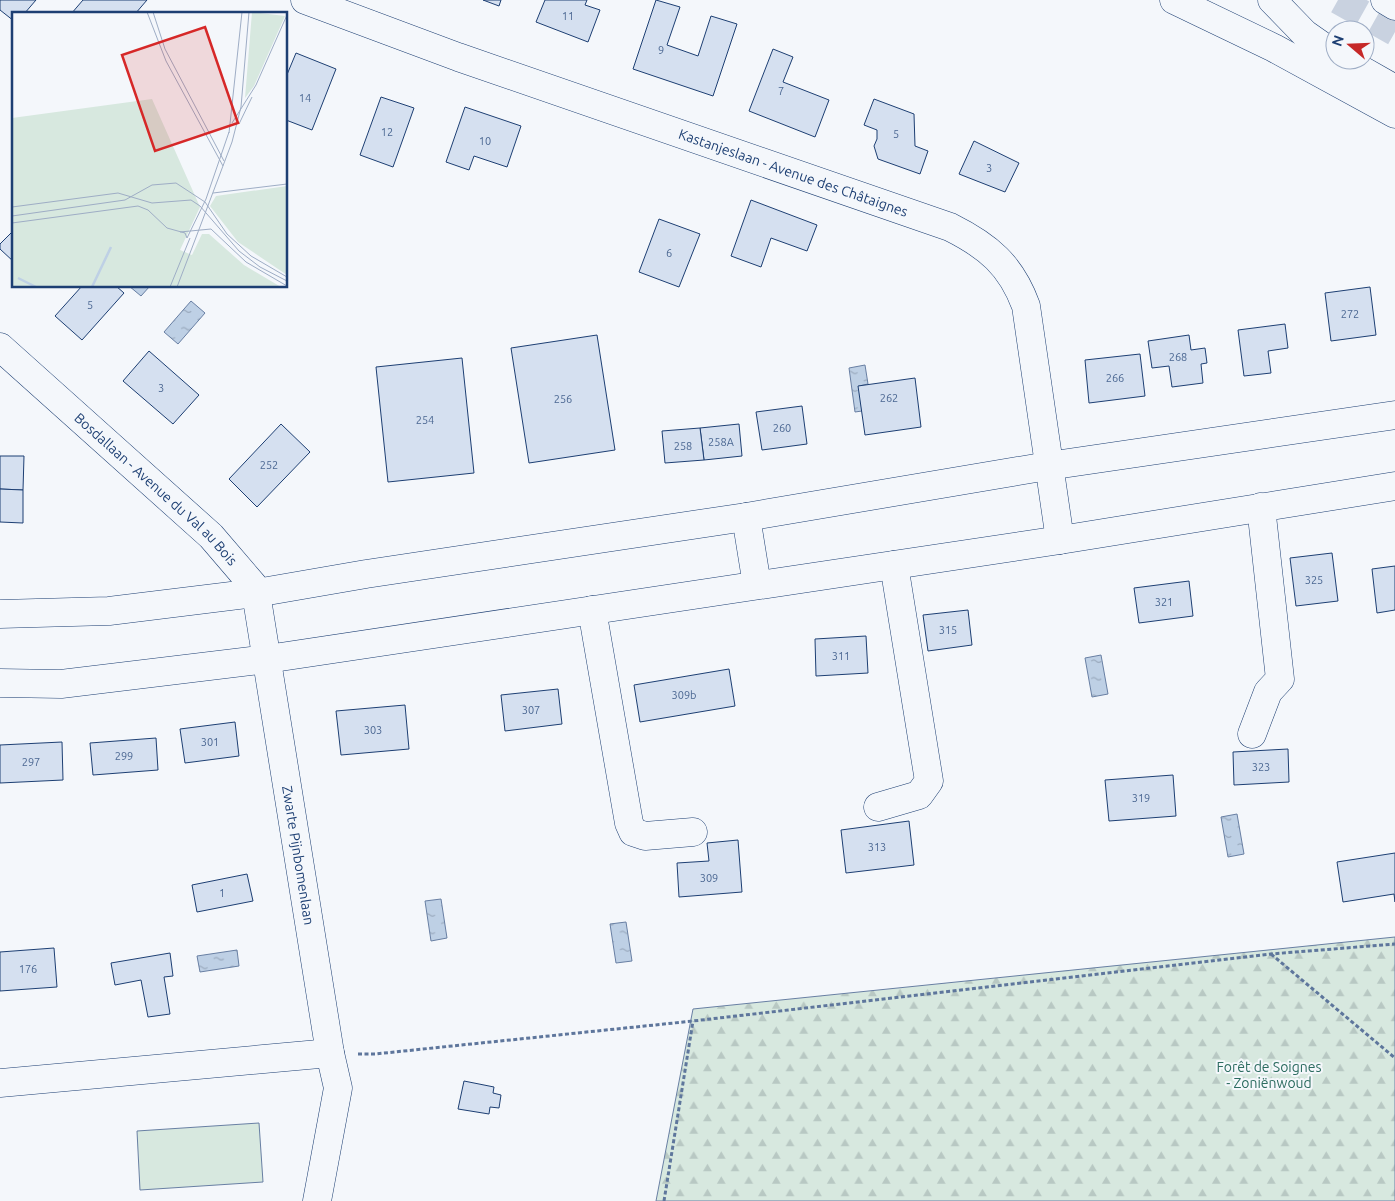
<svg xmlns="http://www.w3.org/2000/svg" width="1395" height="1201" viewBox="0 0 1395 1201" font-family="Ubuntu,sans-serif">
<style>
.forest{fill:url(#forest-firs);stroke:#687fa3}
.pitch{fill:#d7e8df;stroke:#687fa3}
.water{fill:url(#water-ripples);stroke:#687fa3}
.building{fill:#d5e0f0;stroke:#1d3f73}
.lines{fill:none;stroke-linecap:round;stroke-linejoin:round}
.highway-tunnel{stroke:#c9d2e0;stroke-width:28;stroke-dasharray:28 14;stroke-linecap:butt}
.minor-casing{stroke:#1d3f73;stroke-width:29}
.major-casing{stroke:#1d3f73;stroke-width:29}
.highway-casing{stroke:#1d3f73;stroke-width:29}
.path{stroke:#5e769c;stroke-width:3;stroke-dasharray:4 2.5;stroke-linecap:butt}
.minor{stroke:#f4f7fb;stroke-width:28}
.major{stroke:#f4f7fb;stroke-width:28}
.highway{stroke:#f4f7fb;stroke-width:28}
.labels{text-anchor:middle;stroke-width:4;stroke-linejoin:round;paint-order:stroke}
.number-label{font-size:11px;fill:#4b6792}
.street-label{font-size:14px;fill:#1d3f73;stroke:#f4f7fb}
.park-label{font-size:14px;fill:#2c6c60;stroke:#f4f7fb}
.inset-river{fill:none;stroke:#bed0e5;stroke-width:2.5}
.inset-road{fill:none;stroke:#9eadc5;stroke-width:1}
.view{fill:#d62828;fill-opacity:0.15;stroke:#d62828;stroke-width:2.5}
.inset-edge{fill:none;stroke:#1d3f73;stroke-width:2.5}
</style>
<defs>
<pattern id="forest-firs" width="22" height="20" patternUnits="userSpaceOnUse" patternTransform="scale(1.25)"><rect width="22" height="20" fill="#d7e8df"/><path d="M5 1l3.5 6h-7zM16 11l3.5 6h-7z" fill="#b8c8c3"/></pattern>
<pattern id="water-ripples" width="26" height="14" patternUnits="userSpaceOnUse" patternTransform="scale(1.25)"><rect width="26" height="14" fill="#bed0e5"/><path d="M2 4q2-2 4 0t4 0M15 11q2-2 4 0t4 0" fill="none" stroke="#9aaabe"/></pattern>
</defs>
<rect width="100%" height="100%" fill="#f4f7fb"/>
<path class="forest" d="M 1395,937 L 1395,1201 L 656,1201 L 693,1009 Z"/>
<path class="pitch" d="M 259,1123 L 263,1182 L 140,1190 L 137,1131 Z"/>
<g class="water">
<path d="M 129,286 L 150,286 L 141,296 Z"/>
<path d="M 191,301 L 205,313 L 178,344 L 164,332 Z"/>
<path d="M 865,365 L 868,384 L 859,386 L 862,411 L 855,412 L 849,368 Z"/>
<path d="M 1101,655 L 1108,694 L 1092,697 L 1085,658 Z"/>
<path d="M 1237,814 L 1244,854 L 1228,857 L 1221,817 Z"/>
<path d="M 441,899 L 447,938 L 431,941 L 425,901 Z"/>
<path d="M 626,922 L 632,961 L 616,963 L 610,924 Z"/>
<path d="M 237,950 L 239,966 L 200,972 L 197,956 Z"/>
</g>
<g class="building">
<path d="M 0,0 L 36,0 L 24,14 L 14,14 L 14,21 L 0,10 Z"/>
<path d="M 83,0 L 147,0 L 135,14 L 71,14 Z"/>
<path d="M 483,0 L 501,0 L 499,6 Z"/>
<path d="M 545,0 L 587,0 L 585,5 L 600,10 L 588,42 L 536,22 Z"/>
<path d="M 656,0 L 680,7 L 667,45 L 698,56 L 711,16 L 737,24 L 713,96 L 633,69 Z"/>
<path d="M 773,49 L 793,57 L 783,82 L 829,100 L 815,137 L 749,111 Z"/>
<path d="M 296,53 L 336,69 L 312,130 L 286,120 L 286,77 Z"/>
<path d="M 381,97 L 414,108 L 393,167 L 360,155 Z"/>
<path d="M 874,99 L 914,114 L 915,146 L 928,151 L 920,174 L 878,159 L 874,146 L 877,139 L 877,130 L 864,125 Z"/>
<path d="M 465,107 L 521,126 L 507,167 L 474,156 L 469,170 L 446,162 Z"/>
<path d="M 974,141 L 1019,163 L 1005,192 L 959,174 Z"/>
<path d="M 751,200 L 817,225 L 807,251 L 771,238 L 761,267 L 731,256 Z"/>
<path d="M 659,219 L 700,234 L 679,287 L 639,272 Z"/>
<path d="M 14,230 L 14,262 L 0,249 L 0,244 Z"/>
<path d="M 82,286 L 116,286 L 124,293 L 82,340 L 55,316 Z"/>
<path d="M 1370,287 L 1376,335 L 1331,341 L 1325,293 Z"/>
<path d="M 1285,324 L 1288,348 L 1268,351 L 1271,373 L 1244,376 L 1238,330 Z"/>
<path d="M 597,335 L 615,450 L 529,463 L 511,348 Z"/>
<path d="M 1189,335 L 1191,350 L 1205,348 L 1207,363 L 1201,364 L 1203,383 L 1172,387 L 1169,366 L 1152,368 L 1148,341 Z"/>
<path d="M 149,351 L 199,395 L 173,424 L 123,381 Z"/>
<path d="M 1140,354 L 1145,396 L 1089,403 L 1085,360 Z"/>
<path d="M 462,358 L 474,473 L 388,482 L 376,367 Z"/>
<path d="M 915,378 L 921,427 L 865,435 L 858,386 Z"/>
<path d="M 802,406 L 807,444 L 762,450 L 756,412 Z"/>
<path d="M 281,424 L 310,452 L 257,507 L 229,479 Z"/>
<path d="M 739,424 L 742,456 L 704,460 L 700,428 Z"/>
<path d="M 700,428 L 704,460 L 665,463 L 662,431 Z"/>
<path d="M 0,456 L 24,456 L 23,490 L 0,489 Z"/>
<path d="M 0,489 L 23,490 L 23,523 L 0,522 Z"/>
<path d="M 1332,553 L 1338,601 L 1296,606 L 1290,558 Z"/>
<path d="M 1395,566 L 1395,610 L 1377,613 L 1372,569 Z"/>
<path d="M 1189,581 L 1193,616 L 1139,623 L 1134,588 Z"/>
<path d="M 968,610 L 972,645 L 928,651 L 923,615 Z"/>
<path d="M 866,636 L 868,673 L 816,676 L 815,639 Z"/>
<path d="M 729,669 L 735,706 L 640,722 L 634,685 Z"/>
<path d="M 558,689 L 562,724 L 505,731 L 501,695 Z"/>
<path d="M 405,705 L 409,749 L 341,755 L 336,711 Z"/>
<path d="M 235,722 L 239,756 L 185,763 L 180,729 Z"/>
<path d="M 156,738 L 158,770 L 93,775 L 90,743 Z"/>
<path d="M 62,742 L 63,780 L 0,783 L 0,745 Z"/>
<path d="M 1288,749 L 1289,782 L 1234,785 L 1233,752 Z"/>
<path d="M 1173,775 L 1176,816 L 1109,821 L 1105,780 Z"/>
<path d="M 909,821 L 914,865 L 846,873 L 841,830 Z"/>
<path d="M 738,840 L 742,892 L 679,897 L 677,863 L 709,861 L 707,843 Z"/>
<path d="M 1395,853 L 1395,902 L 1394,894 L 1343,902 L 1337,862 Z"/>
<path d="M 247,874 L 253,901 L 197,912 L 192,885 Z"/>
<path d="M 54,948 L 57,987 L 0,991 L 0,952 Z"/>
<path d="M 170,953 L 173,976 L 164,977 L 170,1014 L 148,1017 L 141,980 L 115,985 L 111,963 Z"/>
<path d="M 464,1081 L 494,1087 L 493,1093 L 501,1095 L 499,1108 L 490,1107 L 489,1114 L 458,1109 Z"/>
</g>
<g class="lines">
<path class="highway-tunnel" d="M 1338,0 L 1395,32"/>
<defs>
<g id="minor">
<path id="s1" d="M 305,0 L 458,57 L 950,227 C 988,246 1011,265 1026,306 L 1060,540"/>
<path id="s2" d="M 0,347 L 211,536 L 253,585 L 256,593 L 330,1053 L 338,1088 L 317,1201"/>
<path d="M 746,517 L 757,585"/>
<path d="M 592,610 L 629,823 L 633,832 L 645,836 L 693,832"/>
<path d="M 0,614 L 109,611 L 256,593 L 366,574 L 746,517 L 1048,466 L 1395,415"/>
<path d="M 0,683 L 61,684 L 267,659 L 1060,540 L 1395,486"/>
<path d="M 1252,734 L 1268,692 L 1280,679 L 1261,507"/>
<path d="M 878,807 L 919,795 L 929,781 L 894,565"/>
<path d="M 0,1083 L 330,1053"/>
</g>
<g id="major">
<path d="M 1272,0 L 1305,34 L 1335,55"/>
<path d="M 1385,0 L 1395,6"/>
<path d="M 1344,60 L 1395,89"/>
</g>
<path id="highway" d="M 1174,0 L 1274,48 L 1395,114"/>
</defs>
<use href="#minor" class="minor-casing"/>
<use href="#major" class="major-casing"/>
<use href="#highway" class="highway-casing"/>
<g class="path">
<path d="M 1271,954 L 1395,1058"/>
<path d="M 358,1054 L 375,1054 L 693,1021 L 1271,954 L 1395,944"/>
<path d="M 664,1201 L 693,1021"/>
</g>
<use href="#minor" class="minor"/>
<use href="#major" class="major"/>
<use href="#highway" class="highway"/>
</g>
<g class="labels">
<g class="number-label">
<text x="568" y="20">11</text>
<text x="661" y="54">9</text>
<text x="781" y="95">7</text>
<text x="305" y="102">14</text>
<text x="387" y="136">12</text>
<text x="896" y="138">5</text>
<text x="485" y="145">10</text>
<text x="989" y="172">3</text>
<text x="669" y="257">6</text>
<text x="90" y="309">5</text>
<text x="1350" y="318">272</text>
<text x="1178" y="361">268</text>
<text x="1115" y="382">266</text>
<text x="161" y="392">3</text>
<text x="889" y="402">262</text>
<text x="563" y="403">256</text>
<text x="425" y="424">254</text>
<text x="782" y="432">260</text>
<text x="721" y="446">258A</text>
<text x="683" y="450">258</text>
<text x="269" y="469">252</text>
<text x="1314" y="584">325</text>
<text x="1164" y="606">321</text>
<text x="948" y="634">315</text>
<text x="841" y="660">311</text>
<text x="684" y="699">309b</text>
<text x="531" y="714">307</text>
<text x="373" y="734">303</text>
<text x="210" y="746">301</text>
<text x="124" y="760">299</text>
<text x="31" y="766">297</text>
<text x="1261" y="771">323</text>
<text x="1141" y="802">319</text>
<text x="877" y="851">313</text>
<text x="709" y="882">309</text>
<text x="222" y="897">1</text>
<text x="28" y="973">176</text>
</g>
<g class="street-label">
<text dy="5" stroke="none"><textPath href="#s1" startOffset="518">Kastanjeslaan - Avenue des Châtaignes</textPath></text>
<text dy="5" stroke="none"><textPath href="#s2" startOffset="211">Bosdallaan - Avenue du Val au Bois</textPath></text>
<text dy="5" stroke="none"><textPath href="#s2" startOffset="622">Zwarte Pijnbomenlaan</textPath></text>
</g>
<g class="park-label">
<text x="1269" y="1072">Forêt de Soignes<tspan x="1269" dy="16">- Zoniënwoud</tspan></text>
</g>
</g>
<g transform="translate(12 12)">
<rect width="275" height="275" fill="#f4f7fb"/>
<path d="M 240,0 L 273,4 L 242,74 L 233,86 ZM 140,87 L 188,195 L 168,238 L 180,243 L 190,222 L 197,222 L 232,253 L 269,275 L 0,275 L 0,106 ZM 275,174 L 275,263 L 226,230 L 198,194 L 204,184 Z" fill="#d7e8df"/>
<path class="inset-river" d="M 6,266 L 24,275M 80,275 L 99,235"/>
<path class="inset-road" d="M 135,0 L 154,49 L 211,154M 141,0 L 153,37 L 212,149M 244,73 L 275,3M 229,95 L 237,0M 220,111 L 244,73M 227,112 L 240,85M 217,121 L 230,0M 201,181 L 275,172M 0,195 L 106,181 L 140,191 L 179,188 L 188,194 L 227,239 L 248,255 L 275,269M 0,204 L 113,188 L 140,173 L 164,171 L 193,190 L 215,222 L 239,244 L 275,265M 0,211 L 126,194 L 136,198 L 155,216 L 173,221 L 175,226 L 194,187 L 217,120M 168,220 L 199,217 L 234,250 L 275,274M 183,228 L 220,130 L 229,95M 158,275 L 178,226M 165,275 L 183,228"/>
<path class="view" d="M 193,15 L 226,111 L 143,139 L 110,43 Z"/>
<rect width="275" height="275" class="inset-edge"/>
</g>
<g transform="translate(1350 45) rotate(289)"><circle r="24" fill="#f4f7fb" stroke="#9eadc5"/>
<path d="M0-4L9 19L0 12L-9 19Z" fill="#c62828"/>
<text y="-8" font-size="14" font-weight="bold" text-anchor="middle" fill="#1d3f73">N</text>
</g>
</svg>
